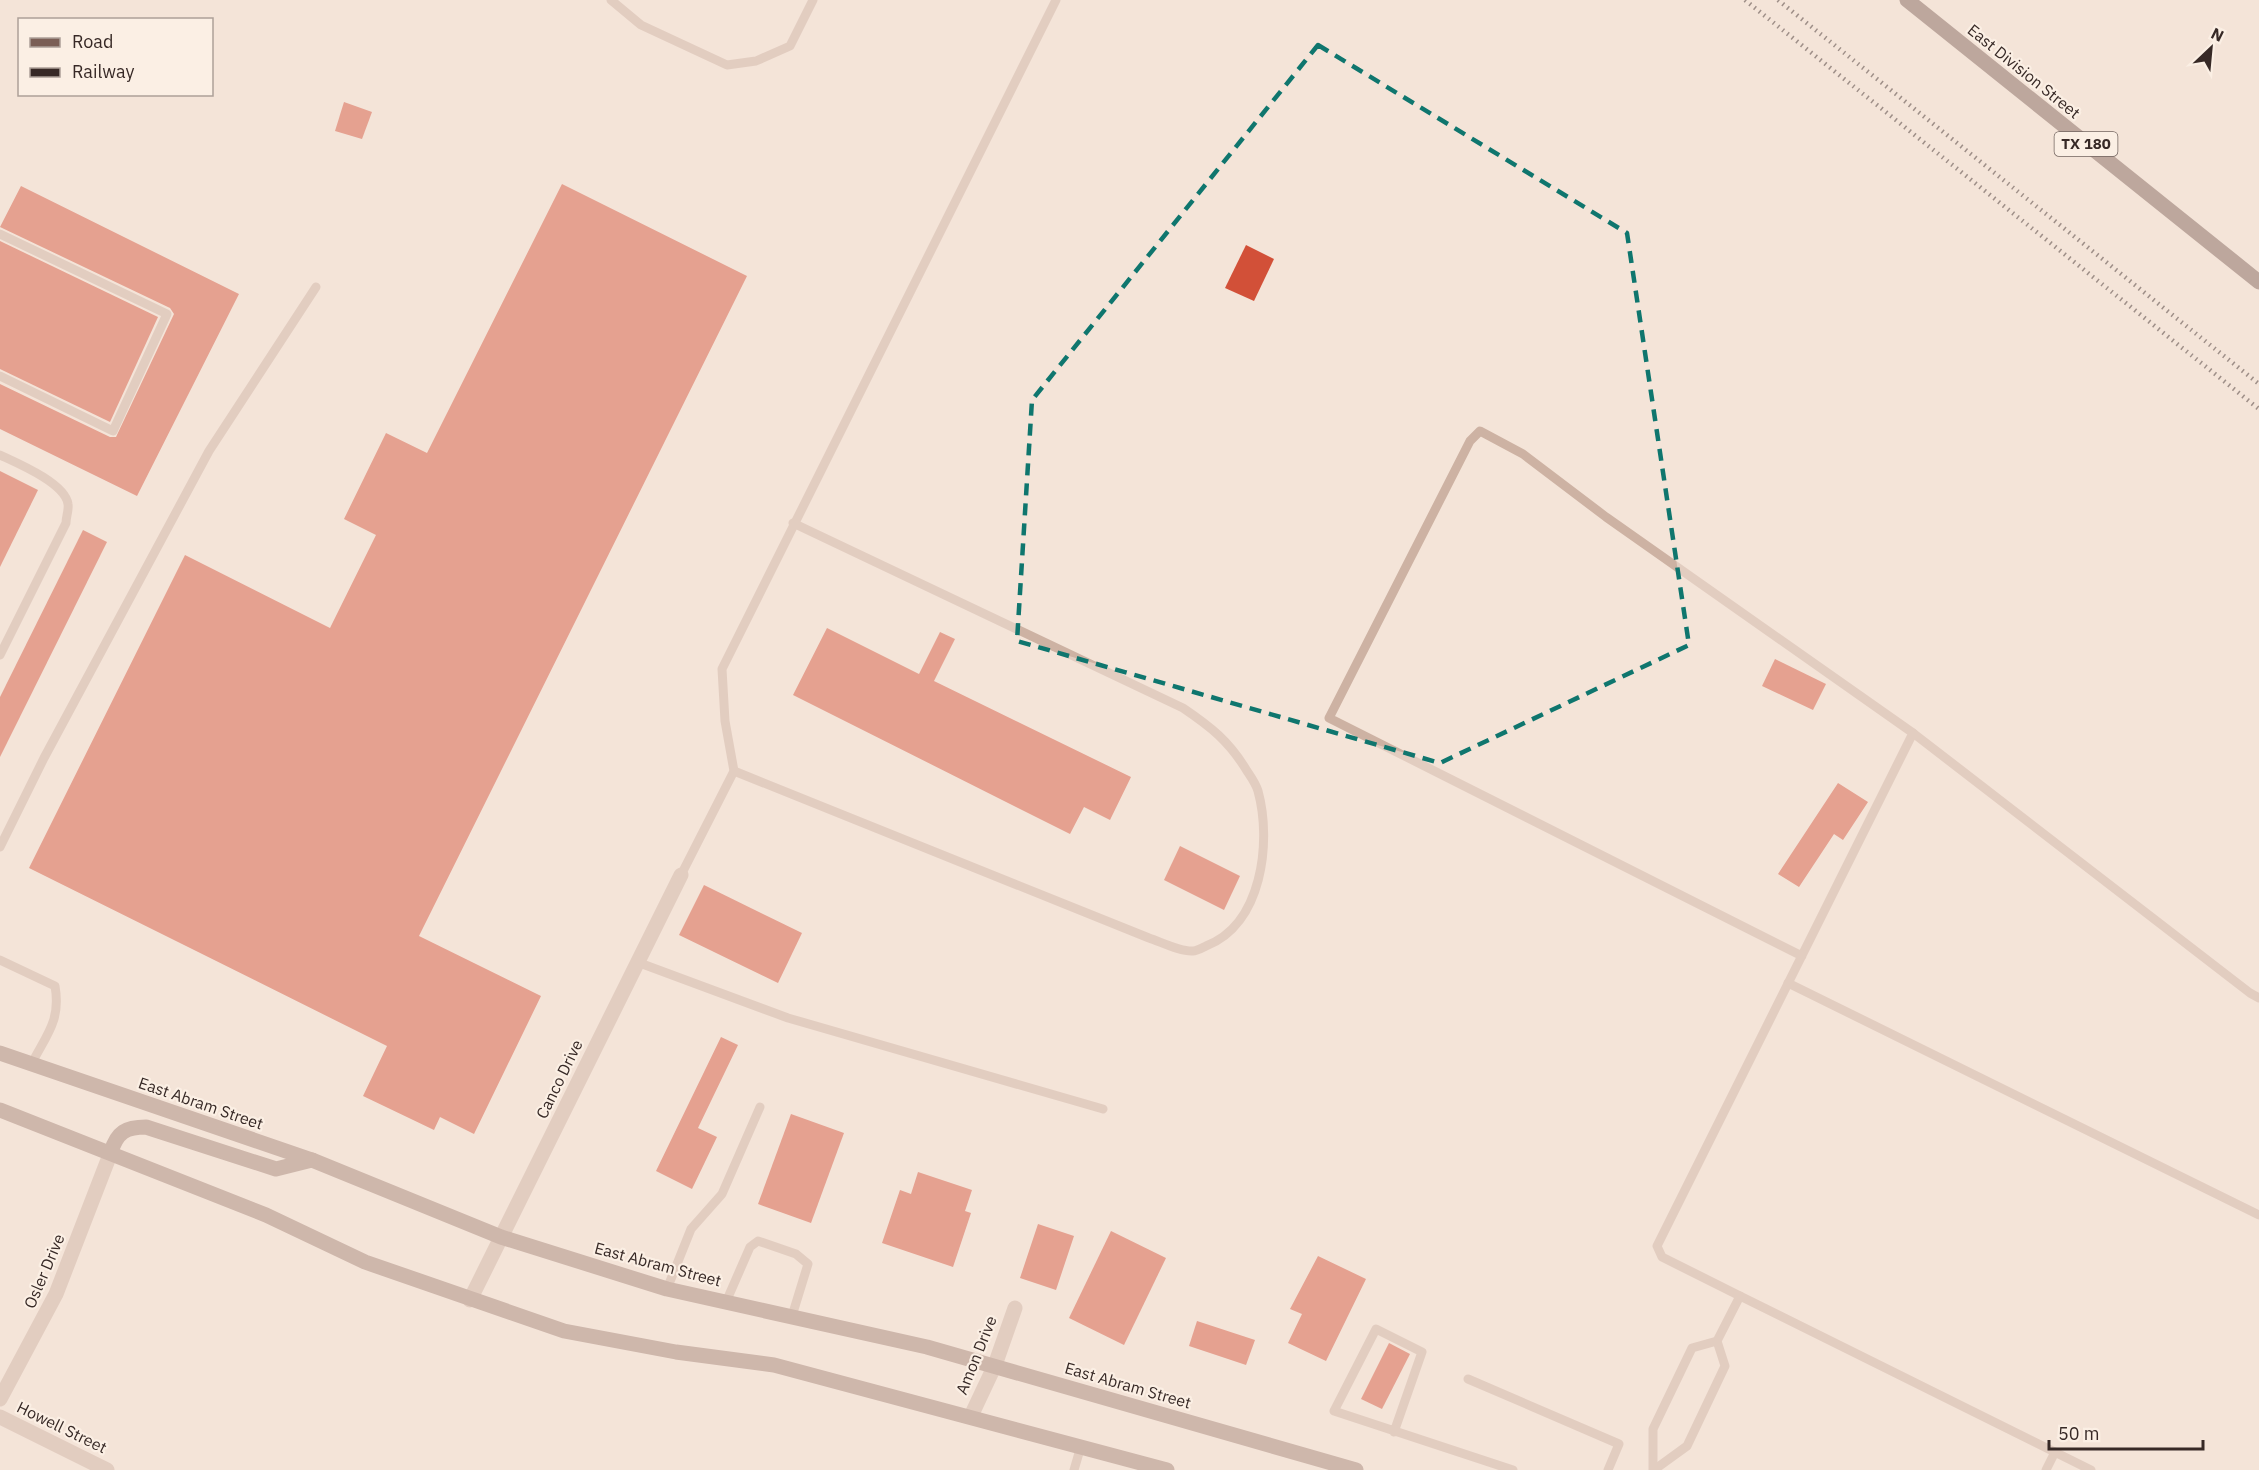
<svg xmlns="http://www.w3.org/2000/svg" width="2259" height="1470" viewBox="0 0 2259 1470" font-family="'IBM Plex Sans',sans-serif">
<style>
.building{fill:#d25038}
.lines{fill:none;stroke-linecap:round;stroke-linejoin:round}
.service{stroke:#cdb2a3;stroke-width:9}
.minor{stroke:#cdb2a3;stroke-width:15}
.tertiary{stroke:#cdb2a3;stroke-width:15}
.secondary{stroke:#a08074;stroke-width:15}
.primary{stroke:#7a5e55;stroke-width:15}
.rail{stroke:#372926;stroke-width:4.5;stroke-dasharray:1.5 4.5;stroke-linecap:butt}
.marked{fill:none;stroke:#0f766e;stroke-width:4.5;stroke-dasharray:12 8;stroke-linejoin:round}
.labels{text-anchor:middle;stroke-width:4.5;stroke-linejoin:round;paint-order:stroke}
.shield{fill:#fbefe4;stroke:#72645f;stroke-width:1.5}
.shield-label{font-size:15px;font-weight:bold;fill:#372926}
.street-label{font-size:16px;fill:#372926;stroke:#fbefe4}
</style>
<rect width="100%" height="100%" fill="#f4e4d8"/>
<g class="building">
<path d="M 344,102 L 372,112 L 362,139 L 335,131 Z"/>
<path d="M 562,184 L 747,276 L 419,936 L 541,996 L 474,1134 L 440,1117 L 434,1130 L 363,1096 L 387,1046 L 29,868 L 185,555 L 330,628 L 376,535 L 344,519 L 386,433 L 427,453 Z"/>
<path d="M 21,186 L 239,294 L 137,496 L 0,429 L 0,384 L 110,437 L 116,437 L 174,314 L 170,308 L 0,227 Z"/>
<path d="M 0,241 L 158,317 L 110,422 L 0,369 Z"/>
<path d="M 1246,245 L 1274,259 L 1254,301 L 1225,288 Z"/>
<path d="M 0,471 L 38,490 L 0,567 Z"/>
<path d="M 83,530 L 107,542 L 0,757 L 0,697 Z"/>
<path d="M 827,628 L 919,674 L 940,632 L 955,639 L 934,681 L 1131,777 L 1110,820 L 1084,807 L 1070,834 L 793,695 Z"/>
<path d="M 1775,659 L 1826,684 L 1813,710 L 1762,686 Z"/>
<path d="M 1838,783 L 1868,802 L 1843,840 L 1834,834 L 1799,887 L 1778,874 Z"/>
<path d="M 1180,846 L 1240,876 L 1224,910 L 1164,880 Z"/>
<path d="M 704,885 L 802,933 L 778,983 L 679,935 Z"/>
<path d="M 721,1037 L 738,1045 L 698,1128 L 717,1137 L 692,1189 L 656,1171 Z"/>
<path d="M 791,1114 L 844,1133 L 811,1223 L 758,1204 Z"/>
<path d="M 918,1172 L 972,1190 L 965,1211 L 971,1213 L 953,1267 L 882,1243 L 900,1190 L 911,1194 Z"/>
<path d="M 1038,1224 L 1074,1236 L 1056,1290 L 1020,1278 Z"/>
<path d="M 1111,1231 L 1166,1258 L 1124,1345 L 1069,1318 Z"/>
<path d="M 1318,1256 L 1366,1279 L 1326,1361 L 1288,1343 L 1302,1314 L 1290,1309 Z"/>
<path d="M 1197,1321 L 1255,1340 L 1246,1365 L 1189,1346 Z"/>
<path d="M 1389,1343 L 1410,1354 L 1382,1409 L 1361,1399 Z"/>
</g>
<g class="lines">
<g class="service">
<path d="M 611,0 L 641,25 L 727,65 L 756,61 L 790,46 L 813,0"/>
<path d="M 0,234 L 167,314 L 113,431 L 0,376"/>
<path d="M 0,455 C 17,463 65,483 68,504 C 69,510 66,517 66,523 L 0,655"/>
<path d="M 1913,733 L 2250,993 L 2259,998"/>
<path d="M 734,771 L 1149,938 C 1161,942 1181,952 1193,951 C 1197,951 1202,948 1206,946 C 1262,925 1272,842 1258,791 C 1256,784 1251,777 1247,771 C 1229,741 1211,727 1183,708 L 793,523"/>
<path d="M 0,847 L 44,758 L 209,451 L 316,287"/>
<path d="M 681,875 L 734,771 L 725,721 L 722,669 L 1056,0"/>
<path d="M 0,960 L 55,986 C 61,1020 47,1034 32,1063"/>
<path d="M 637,962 L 788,1018 L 1103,1109"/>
<path d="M 1788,983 L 2259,1215"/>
<path d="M 667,1289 L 691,1229 L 722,1194 L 760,1107"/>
<path d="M 1740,1296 L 2091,1470"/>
<path d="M 726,1302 L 750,1247 L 758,1241 L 796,1254 L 808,1264 L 792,1316"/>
<path d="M 1468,1379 L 1619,1444 L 1608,1470"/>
<path d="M 1394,1432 L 1422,1352 L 1376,1329 L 1334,1411 L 1513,1470"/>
<path d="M 1074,1470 L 1081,1446"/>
<path d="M 1653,1470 L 1653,1429 L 1692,1348 L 1717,1341"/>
<path d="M 1654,1470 L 1687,1446 L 1725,1366 L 1717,1341 L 1740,1296 L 1662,1257 L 1657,1246 L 1913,733 L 1606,517 L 1523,454 L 1480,431 L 1470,441 L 1329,718 L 1802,956"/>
<path d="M 2046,1470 L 2055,1452"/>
</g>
<g class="minor">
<path d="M 470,1300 L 681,875"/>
<path d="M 971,1416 L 995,1365 L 1015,1308"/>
</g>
<g class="tertiary">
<path d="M 0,1399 L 56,1294 L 111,1152"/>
<path d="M 0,1417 L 107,1470"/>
</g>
<g class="secondary">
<path d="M 0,1053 L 312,1160 L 501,1237 L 667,1289 L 927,1347 L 1356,1470"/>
<path d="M 0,1110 L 266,1215 L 365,1262 L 564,1331 L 676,1352 L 774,1365 L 1167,1470"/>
<path d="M 111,1152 C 117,1132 126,1127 146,1127 L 276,1169 L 312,1160"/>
</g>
<path class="primary" d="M 1907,0 L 2259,282"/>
<g class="rail">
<path d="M 1745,0 L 2259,409"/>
<path d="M 1778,0 L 2259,384"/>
</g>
</g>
<path d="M0 0H2259V1470H0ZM 1318,45 L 1627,233 L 1689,645 L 1440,763 L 1017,641 L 1032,400 Z" fill="#f4e4d8" fill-opacity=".55" fill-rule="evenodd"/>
<path class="marked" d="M 1318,45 L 1627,233 L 1689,645 L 1440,763 L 1017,641 L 1032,400 Z"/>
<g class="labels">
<rect class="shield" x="2054.5" y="132" width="63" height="24" rx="4.5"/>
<g class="shield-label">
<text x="2086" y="149">TX 180</text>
</g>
<g class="street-label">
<text transform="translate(2024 71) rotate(39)" y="6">East Division Street</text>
<text transform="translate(559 1079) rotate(-64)" y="6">Canco Drive</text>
<text transform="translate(201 1103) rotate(19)" y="6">East Abram Street</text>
<text transform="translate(658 1264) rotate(15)" y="6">East Abram Street</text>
<text transform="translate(44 1271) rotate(-67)" y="6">Osler Drive</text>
<text transform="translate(976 1355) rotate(-68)" y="6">Amon Drive</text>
<text transform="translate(1128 1385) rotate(16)" y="6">East Abram Street</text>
<text transform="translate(62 1427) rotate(26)" y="6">Howell Street</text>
</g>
</g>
<rect x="18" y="18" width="195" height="78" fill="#fbefe4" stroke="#ada098" stroke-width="1.5"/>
<rect x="30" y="38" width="30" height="9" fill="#7a5e55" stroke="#ada098" stroke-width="1.5"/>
<text x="72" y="48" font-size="18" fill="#372926">Road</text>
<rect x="30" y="68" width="30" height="9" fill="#372926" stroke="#ada098" stroke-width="1.5"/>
<text x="72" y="78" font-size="18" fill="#372926">Railway</text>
<g transform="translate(2211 48) rotate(26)" stroke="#fbefe4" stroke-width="4.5" paint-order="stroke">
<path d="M0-4.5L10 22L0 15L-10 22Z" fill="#372926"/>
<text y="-9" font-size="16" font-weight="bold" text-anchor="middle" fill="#372926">N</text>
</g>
<path d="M2049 1440v9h154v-9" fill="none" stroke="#372926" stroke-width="3"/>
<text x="2058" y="1440" font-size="18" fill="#372926" stroke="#fbefe4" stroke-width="4.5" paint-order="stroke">50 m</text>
</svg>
